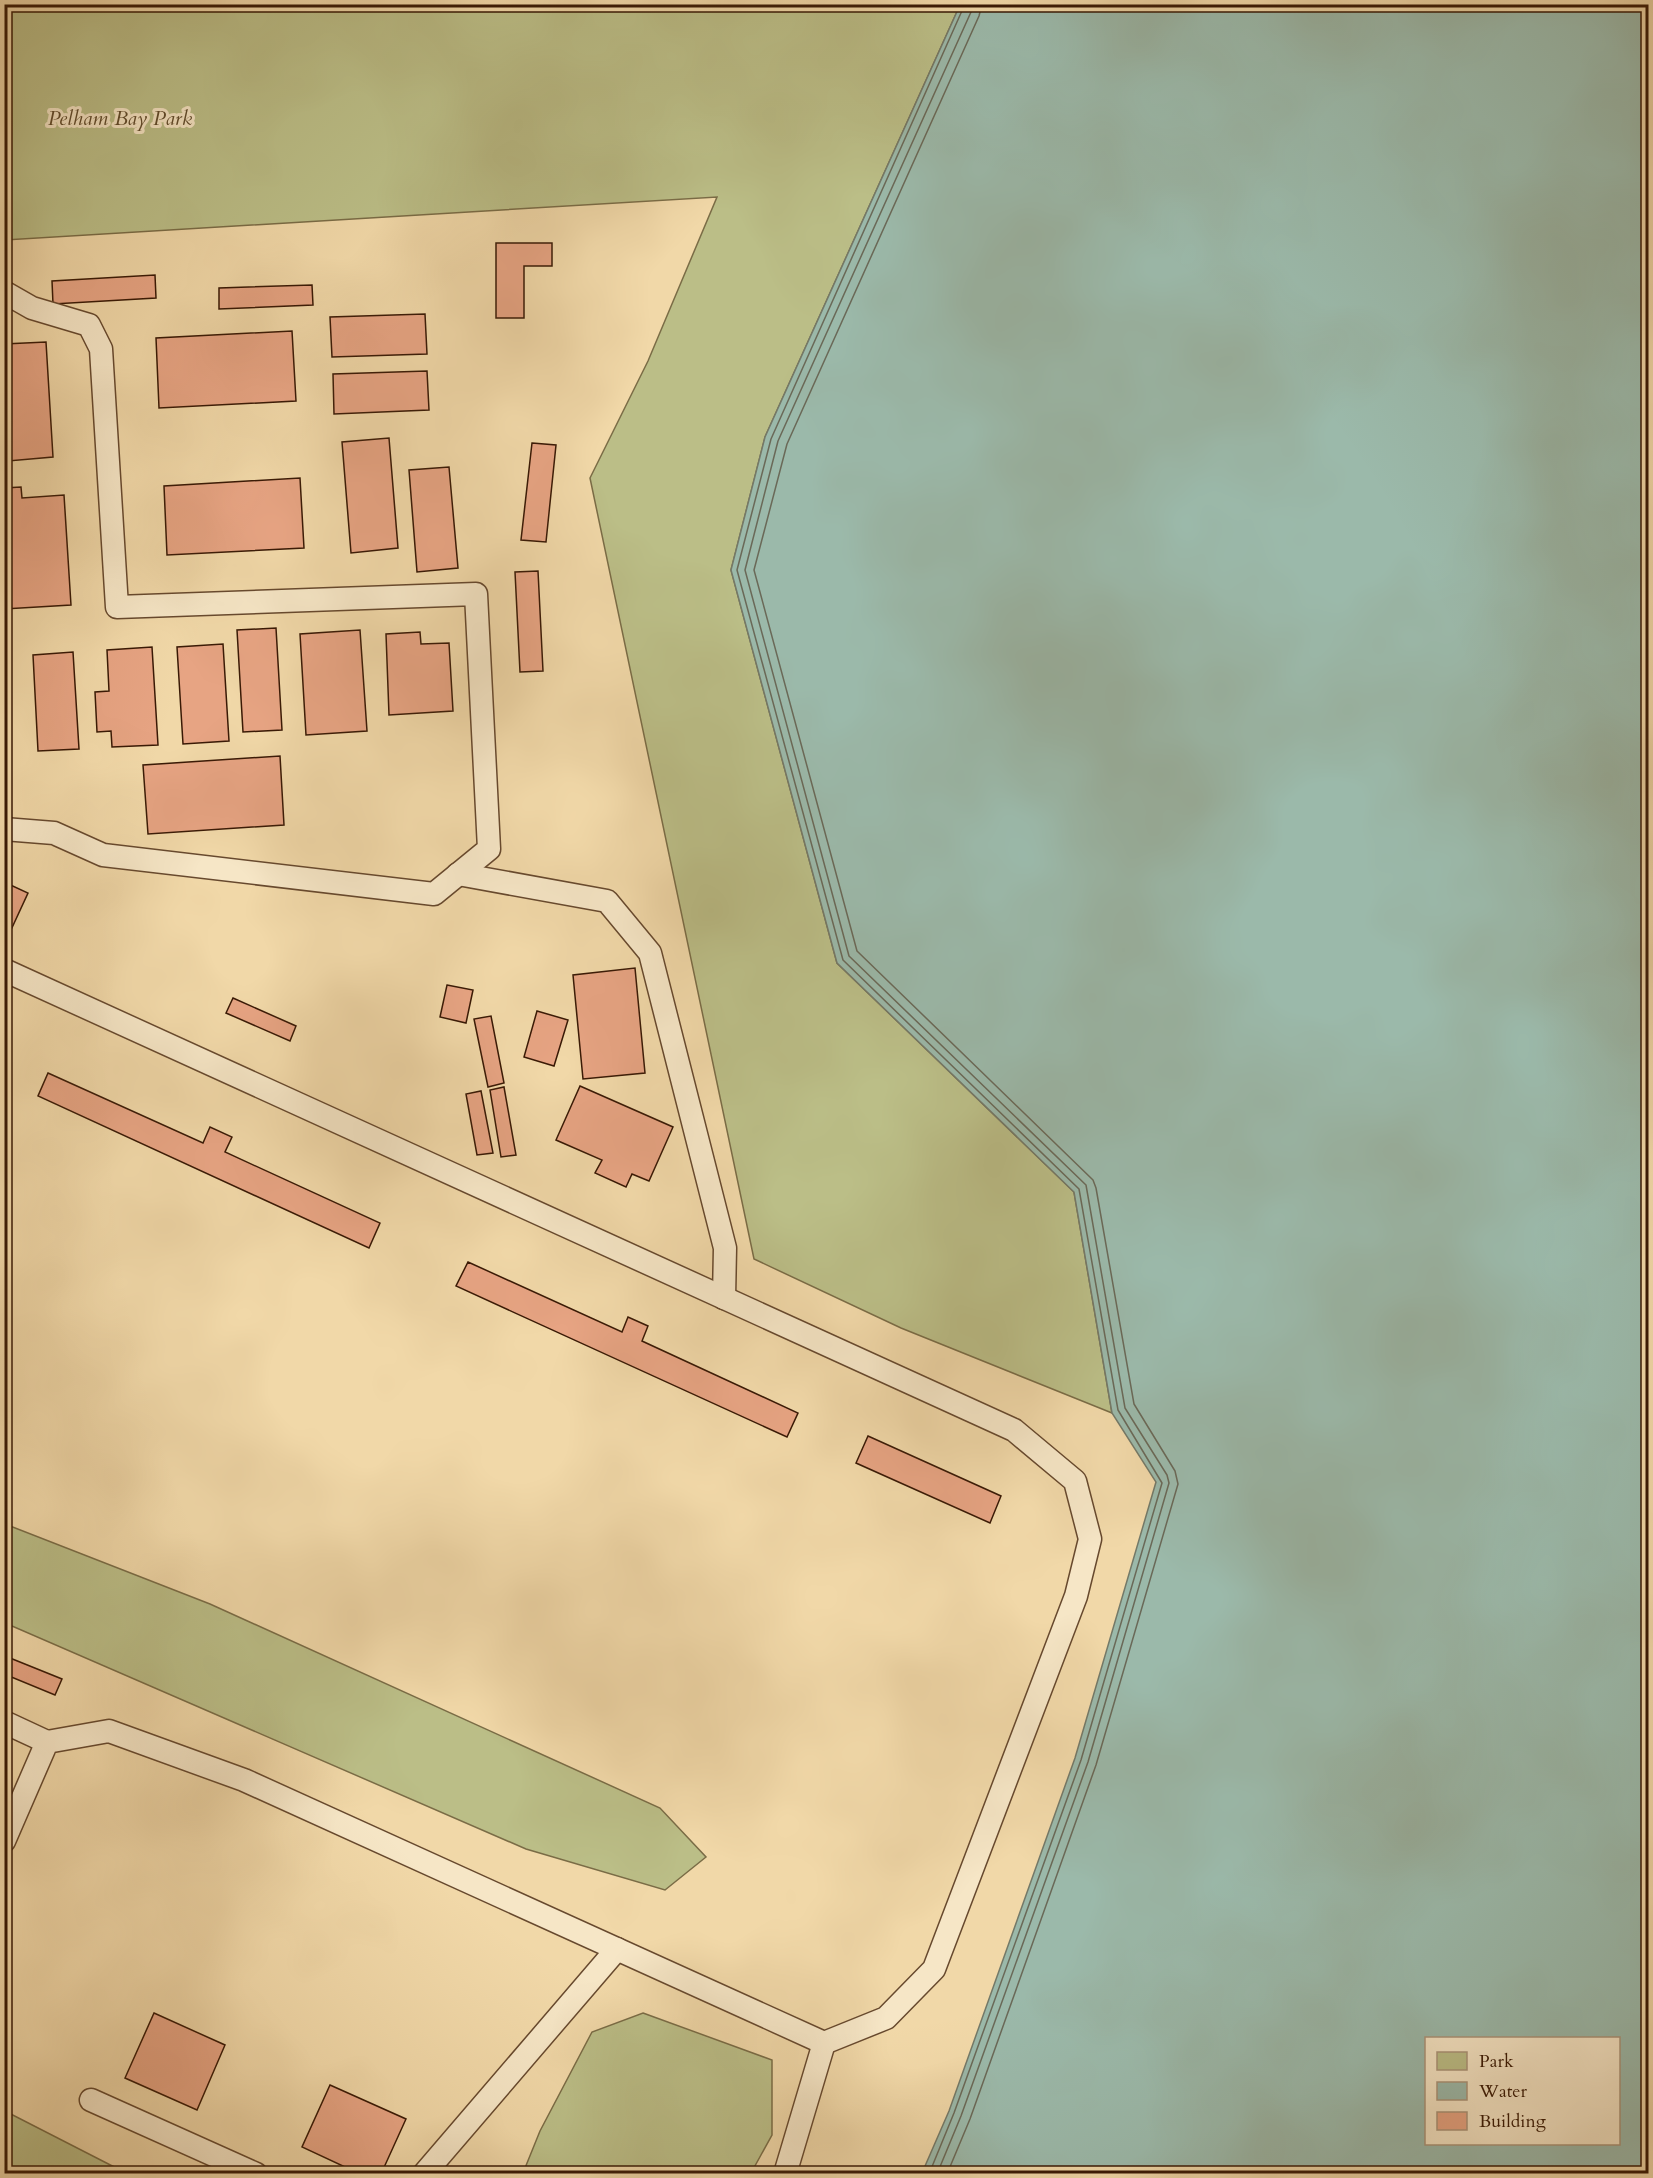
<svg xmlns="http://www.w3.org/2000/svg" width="1653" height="2178" viewBox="0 0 1653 2178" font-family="Cardo,serif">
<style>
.green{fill:#bbbe87;stroke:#7a6c46;stroke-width:1.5}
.water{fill:#9bb9aa;stroke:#747968;stroke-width:1.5;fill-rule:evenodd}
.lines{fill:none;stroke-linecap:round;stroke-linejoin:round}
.shore{stroke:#6a6958;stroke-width:1.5}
.building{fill:#e7a483;stroke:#391905;stroke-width:1.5}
.service-casing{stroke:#67492e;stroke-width:25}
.service{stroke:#f6e6c6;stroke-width:22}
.labels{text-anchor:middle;stroke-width:6;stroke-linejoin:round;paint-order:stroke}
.park-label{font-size:21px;font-style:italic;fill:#604b2c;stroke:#f6e6c6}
</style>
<rect width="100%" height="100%" fill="#f1d8a8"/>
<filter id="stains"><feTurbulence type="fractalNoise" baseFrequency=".00333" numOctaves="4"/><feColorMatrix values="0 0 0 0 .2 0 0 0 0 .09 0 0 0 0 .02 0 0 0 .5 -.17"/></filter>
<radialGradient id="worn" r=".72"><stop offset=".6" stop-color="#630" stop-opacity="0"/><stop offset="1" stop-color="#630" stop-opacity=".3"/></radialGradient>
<g class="green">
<path d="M 5,5 L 960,5 L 765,437 L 731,570 L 837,963 L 1074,1192 L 1112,1413 L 901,1328 L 754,1259 L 590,478 L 648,361 L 717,197 L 5,240 Z"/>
<path d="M 5,1524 L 210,1604 L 660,1808 L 706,1857 L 665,1890 L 526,1849 L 5,1623 Z"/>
<path d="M 643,2013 L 772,2060 L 772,2135 L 751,2173 L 523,2173 L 540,2131 L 592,2032 Z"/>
<path d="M 4,2111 L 5,2111 L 126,2173 L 5,2173 Z"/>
</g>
<path class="water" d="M 960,5 L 1648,5 L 1648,2173 L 922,2173 L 949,2111 L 1075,1758 L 1156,1482 L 1112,1413 L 1074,1192 L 837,963 L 731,570 L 765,437 ZM 1426,2038 L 1618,2038 L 1618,2144 L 1426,2144 Z"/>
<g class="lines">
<g class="shore">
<path d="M 929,2174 L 954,2113 L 1081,1760 L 1162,1483 L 1118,1410 L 1079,1189 L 843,960 L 737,570 L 771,439 L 965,4"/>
<path d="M 937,2174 L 961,2116 L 1088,1762 L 1169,1483 L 1167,1475 L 1125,1408 L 1086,1185 L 849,956 L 745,570 L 778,441 L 971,12 L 973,4"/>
<path d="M 947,2174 L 970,2119 L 1096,1765 L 1178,1484 L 1175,1471 L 1134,1404 L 1096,1188 L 1093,1180 L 857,951 L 754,570 L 787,444 L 979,16 L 982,4"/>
</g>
</g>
<g class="building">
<path d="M 496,243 L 552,243 L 552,266 L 524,266 L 524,318 L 496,318 Z"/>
<path d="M 155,275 L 156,298 L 53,304 L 52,281 Z"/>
<path d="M 312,285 L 313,305 L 219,309 L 219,288 Z"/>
<path d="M 425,314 L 427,354 L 332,357 L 330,317 Z"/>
<path d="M 292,331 L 296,401 L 159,408 L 156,338 Z"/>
<path d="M 46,342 L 53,457 L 8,461 L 7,429 L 4,429 L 4,344 Z"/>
<path d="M 427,371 L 429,410 L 334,414 L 333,374 Z"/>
<path d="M 389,438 L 398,548 L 351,553 L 342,442 Z"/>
<path d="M 532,443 L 556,445 L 546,542 L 521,540 Z"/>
<path d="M 449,467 L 458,568 L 417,572 L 409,470 Z"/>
<path d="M 300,478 L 304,548 L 167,555 L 164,486 Z"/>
<path d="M 21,487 L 22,498 L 64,495 L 71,605 L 4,609 L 4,488 Z"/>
<path d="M 538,571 L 543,671 L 520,672 L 515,572 Z"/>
<path d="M 276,628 L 282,730 L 243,732 L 237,630 Z"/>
<path d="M 360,630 L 367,731 L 306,735 L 300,634 Z"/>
<path d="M 420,632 L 421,644 L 449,643 L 453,711 L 389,715 L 386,634 Z"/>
<path d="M 223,644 L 229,741 L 183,744 L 177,647 Z"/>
<path d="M 152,647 L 158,745 L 112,747 L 111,731 L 97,732 L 95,692 L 109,691 L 107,650 Z"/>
<path d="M 73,652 L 79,749 L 38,751 L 33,655 Z"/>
<path d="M 280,756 L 284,825 L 148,834 L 143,765 Z"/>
<path d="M 4,882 L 28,893 L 10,932 L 4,929 Z"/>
<path d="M 635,968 L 645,1073 L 583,1079 L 573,975 Z"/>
<path d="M 447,985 L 473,990 L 466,1023 L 440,1017 Z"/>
<path d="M 233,998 L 296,1026 L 290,1041 L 226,1013 Z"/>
<path d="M 537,1011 L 568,1020 L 554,1066 L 524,1057 Z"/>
<path d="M 491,1016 L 504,1083 L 488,1087 L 474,1019 Z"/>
<path d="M 48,1073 L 203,1143 L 210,1127 L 232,1137 L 225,1152 L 380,1223 L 369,1248 L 38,1096 Z"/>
<path d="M 580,1086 L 673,1127 L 649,1181 L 632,1174 L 626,1187 L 595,1173 L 602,1160 L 556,1140 Z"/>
<path d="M 504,1087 L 516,1155 L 501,1157 L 490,1090 Z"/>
<path d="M 481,1091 L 493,1153 L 477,1155 L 466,1094 Z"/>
<path d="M 468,1262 L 622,1332 L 628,1317 L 648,1326 L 642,1341 L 798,1413 L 787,1437 L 456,1286 Z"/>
<path d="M 868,1436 L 1001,1496 L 990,1523 L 856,1463 Z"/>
<path d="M 5,1656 L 62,1679 L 55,1695 L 4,1674 Z"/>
<path d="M 154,2013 L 225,2045 L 197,2110 L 125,2078 Z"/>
<path d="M 330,2085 L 406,2119 L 381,2174 L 360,2174 L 302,2147 Z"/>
</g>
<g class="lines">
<defs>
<g id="service">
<path d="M 4,292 L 32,308 L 89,325 L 101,349 L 117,607 L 476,594 L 489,849 L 434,894 L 103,855 L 54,833 L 4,829"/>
<path d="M 458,874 L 607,901 L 650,953 L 725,1248 L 724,1298"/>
<path d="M 4,970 L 1014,1430 L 1075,1481 L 1090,1539 L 1076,1596 L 934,1969 L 886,2018 L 824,2043 L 244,1780 L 109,1731 L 47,1742 L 4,1841"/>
<path d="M 4,1722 L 47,1742"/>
<path d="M 91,2100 L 256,2174"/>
<path d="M 424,2174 L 617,1949"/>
<path d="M 785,2174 L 824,2043"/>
</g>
</defs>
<use href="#service" class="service-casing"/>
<use href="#service" class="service"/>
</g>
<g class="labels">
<g class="park-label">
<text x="120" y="125">Pelham Bay Park</text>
</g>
</g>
<rect width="1653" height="2178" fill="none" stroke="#f1d8a8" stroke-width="24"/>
<rect x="6" y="6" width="1641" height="2166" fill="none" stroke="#391905" stroke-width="3"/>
<rect x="12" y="12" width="1629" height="2154" fill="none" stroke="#391905" stroke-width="1.5"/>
<rect x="1425" y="2037" width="195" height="108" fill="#f6e6c6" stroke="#aa9479" stroke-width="1.5"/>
<rect x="1437" y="2052" width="30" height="18" fill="#bbbe87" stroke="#aa9479" stroke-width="1.5"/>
<text x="1479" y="2067" font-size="18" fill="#391905">Park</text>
<rect x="1437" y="2082" width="30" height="18" fill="#9bb9aa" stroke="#aa9479" stroke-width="1.5"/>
<text x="1479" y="2097" font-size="18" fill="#391905">Water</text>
<rect x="1437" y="2112" width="30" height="18" fill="#e7a483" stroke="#aa9479" stroke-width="1.5"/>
<text x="1479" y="2127" font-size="18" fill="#391905">Building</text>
<rect width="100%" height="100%" filter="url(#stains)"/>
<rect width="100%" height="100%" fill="url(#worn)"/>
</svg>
